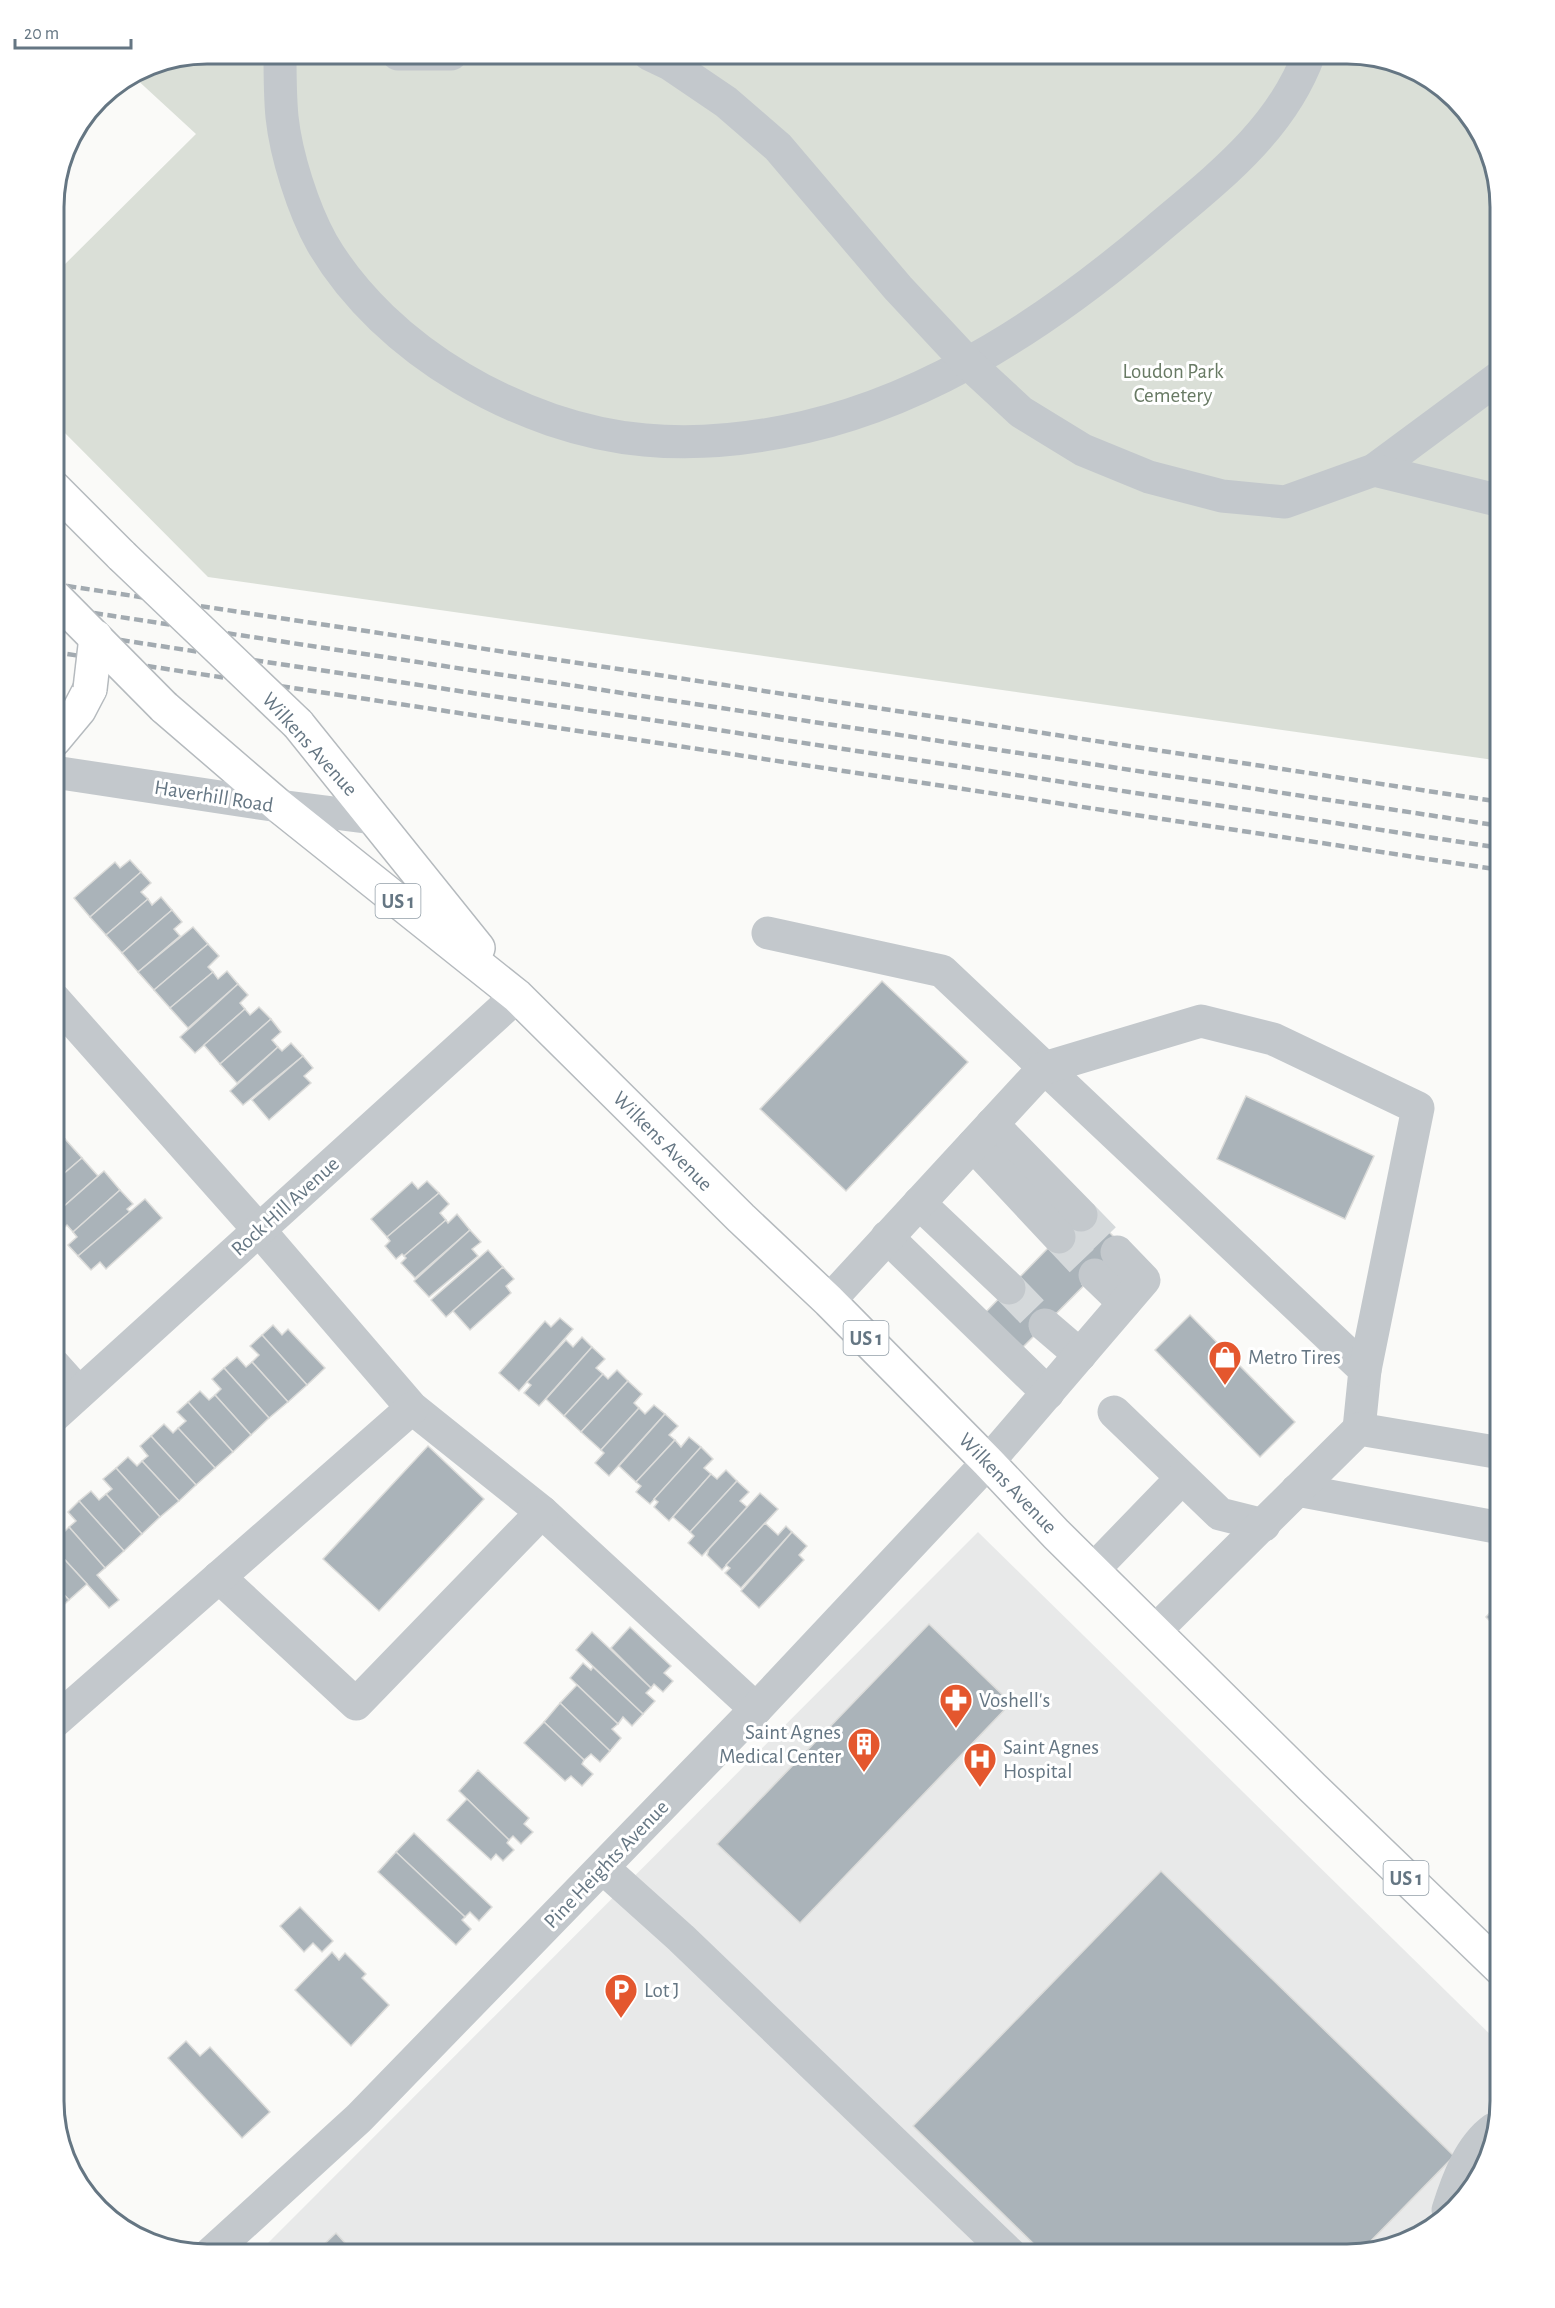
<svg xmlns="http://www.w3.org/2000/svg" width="1555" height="2308" viewBox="0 0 1555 2308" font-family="'Alegreya Sans',sans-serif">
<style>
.built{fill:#e8e9e9}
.green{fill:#dadfd7}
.building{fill:#aab3b9;stroke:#dcdcda;stroke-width:1.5}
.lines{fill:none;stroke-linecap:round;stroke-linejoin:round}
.minor-tunnel{stroke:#d5d9db;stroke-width:33;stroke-dasharray:33 16;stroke-linecap:butt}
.major-casing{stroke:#b5babe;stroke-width:36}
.minor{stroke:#c3c8cc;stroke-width:33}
.major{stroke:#fff;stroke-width:33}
.rail{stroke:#a2aab0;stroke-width:4.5;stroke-dasharray:9 4.5;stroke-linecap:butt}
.major-bridge-casing{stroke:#b5babe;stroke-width:36;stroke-linecap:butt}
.major-bridge{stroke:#fff;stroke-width:33}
.labels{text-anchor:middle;stroke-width:6;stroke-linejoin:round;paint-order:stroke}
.shield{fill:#fff;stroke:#939fa8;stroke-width:1.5}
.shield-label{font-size:20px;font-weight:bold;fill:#657683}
.park-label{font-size:21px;fill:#687a64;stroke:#fff}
.street-label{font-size:21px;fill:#657683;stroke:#fff}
.poi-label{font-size:21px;fill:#657683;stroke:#fff;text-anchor:start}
.rim{fill:none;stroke:#657683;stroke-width:3}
</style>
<rect width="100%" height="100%" fill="#fafaf8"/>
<path class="built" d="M 978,1532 L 1501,2045 L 1501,2101 L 1480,2178 L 1424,2234 L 1348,2254 L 257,2254 Z"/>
<path class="green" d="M 207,54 L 1358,54 L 1425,75 L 1481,131 L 1501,207 L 1501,761 L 208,577 L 54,422 L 54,275 L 196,134 L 133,76 L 149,66 Z"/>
<g class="building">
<path d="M 130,860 L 141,872 L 90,917 L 74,898 L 115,862 L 120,868 Z"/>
<path d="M 141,872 L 151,883 L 141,892 L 148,899 L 106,935 L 90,917 Z"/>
<path d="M 161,897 L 172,910 L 122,953 L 106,935 L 148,899 L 152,905 Z"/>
<path d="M 172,910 L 182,922 L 174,929 L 180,936 L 138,972 L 122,953 Z"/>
<path d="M 193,927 L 208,944 L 154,990 L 138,972 Z"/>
<path d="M 208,944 L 219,956 L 208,967 L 213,972 L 170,1008 L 154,990 Z"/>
<path d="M 227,971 L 238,984 L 188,1028 L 170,1008 L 213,972 L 218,979 Z"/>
<path d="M 882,981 L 968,1062 L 846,1191 L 760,1109 Z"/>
<path d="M 238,984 L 248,995 L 240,1003 L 245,1009 L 195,1053 L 180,1037 Z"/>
<path d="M 259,1007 L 271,1019 L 220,1064 L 204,1045 L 245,1009 L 250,1015 Z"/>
<path d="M 271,1019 L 281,1032 L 272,1040 L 278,1047 L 237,1083 L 220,1064 Z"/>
<path d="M 291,1043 L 303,1056 L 243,1105 L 230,1091 L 278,1047 L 282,1051 Z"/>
<path d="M 303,1056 L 313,1068 L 304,1076 L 311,1083 L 269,1120 L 252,1100 Z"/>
<path d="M 1246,1096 L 1374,1156 L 1345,1219 L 1217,1159 Z"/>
<path d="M 54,1127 L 65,1139 L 54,1148 Z"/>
<path d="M 65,1139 L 82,1158 L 54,1182 L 54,1148 Z"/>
<path d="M 82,1158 L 98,1176 L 54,1215 L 54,1182 Z"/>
<path d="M 104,1171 L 120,1190 L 73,1232 L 67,1225 L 58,1233 L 54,1229 L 54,1215 Z"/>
<path d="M 427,1181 L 439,1193 L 387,1237 L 371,1219 L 412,1182 L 418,1189 Z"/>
<path d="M 120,1190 L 133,1204 L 127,1209 L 130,1212 L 78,1256 L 68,1245 L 77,1237 L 73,1232 Z"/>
<path d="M 439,1193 L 449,1204 L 440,1213 L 446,1220 L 404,1256 L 402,1254 L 396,1259 L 385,1246 L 390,1241 L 387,1237 Z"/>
<path d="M 145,1199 L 162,1218 L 106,1269 L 100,1262 L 91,1270 L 78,1256 Z"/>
<path d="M 1086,1209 L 1123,1246 L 1023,1347 L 982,1316 Z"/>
<path d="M 457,1214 L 470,1230 L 415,1278 L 401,1263 L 406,1258 L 404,1256 L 446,1220 L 448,1223 Z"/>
<path d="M 470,1230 L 481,1242 L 472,1249 L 478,1256 L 429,1297 L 414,1281 Z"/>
<path d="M 488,1250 L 503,1267 L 446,1317 L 431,1300 Z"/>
<path d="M 503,1267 L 514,1279 L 506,1286 L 511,1293 L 470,1330 L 453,1311 Z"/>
<path d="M 1190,1315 L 1295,1422 L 1260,1457 L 1155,1350 Z"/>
<path d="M 560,1318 L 573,1329 L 519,1391 L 499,1373 L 545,1321 L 551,1327 Z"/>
<path d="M 273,1325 L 282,1335 L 288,1329 L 325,1368 L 307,1385 L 262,1335 Z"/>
<path d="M 262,1335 L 307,1385 L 288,1402 L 252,1362 L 259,1355 L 250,1346 Z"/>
<path d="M 582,1337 L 592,1347 L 539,1406 L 524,1393 L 531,1385 L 527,1382 L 566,1340 L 573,1347 Z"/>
<path d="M 592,1347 L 605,1359 L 596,1368 L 603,1374 L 564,1416 L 546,1399 Z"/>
<path d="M 237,1357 L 246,1367 L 252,1362 L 288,1402 L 269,1418 L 224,1368 Z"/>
<path d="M 224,1368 L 269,1418 L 251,1435 L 215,1395 L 221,1389 L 212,1379 Z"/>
<path d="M 617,1370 L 628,1381 L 581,1432 L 564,1416 L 603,1374 L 608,1379 Z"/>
<path d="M 628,1381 L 642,1394 L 634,1403 L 639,1408 L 601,1450 L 581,1432 Z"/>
<path d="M 200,1391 L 209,1400 L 215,1395 L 251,1435 L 233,1452 L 188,1402 Z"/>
<path d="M 188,1402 L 233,1452 L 215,1468 L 178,1428 L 186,1421 L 177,1412 Z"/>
<path d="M 654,1405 L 665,1414 L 609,1476 L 595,1463 L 604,1453 L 601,1450 L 639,1408 L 645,1414 Z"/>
<path d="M 665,1414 L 678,1426 L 669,1435 L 675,1440 L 636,1482 L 619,1466 Z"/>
<path d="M 164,1424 L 173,1433 L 178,1428 L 215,1468 L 196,1485 L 151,1436 Z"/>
<path d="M 151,1436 L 196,1485 L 179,1501 L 142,1461 L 148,1456 L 140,1446 Z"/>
<path d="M 689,1437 L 701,1447 L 650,1504 L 636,1492 L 641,1486 L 636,1482 L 675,1440 L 681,1447 Z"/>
<path d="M 428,1446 L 484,1499 L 379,1611 L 323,1559 Z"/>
<path d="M 701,1447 L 713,1459 L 704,1468 L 711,1474 L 669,1521 L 654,1507 L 658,1502 L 654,1499 Z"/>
<path d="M 128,1457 L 137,1466 L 142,1461 L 179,1501 L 160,1517 L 116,1468 Z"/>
<path d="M 116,1468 L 160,1517 L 142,1534 L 106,1494 L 112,1489 L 103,1479 Z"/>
<path d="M 726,1470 L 737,1481 L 690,1532 L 673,1517 L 711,1474 L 717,1479 Z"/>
<path d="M 737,1481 L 749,1492 L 740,1501 L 747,1507 L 702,1556 L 688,1543 L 694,1536 L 690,1532 Z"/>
<path d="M 91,1491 L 99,1500 L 106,1494 L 142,1534 L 124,1551 L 79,1501 Z"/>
<path d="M 760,1493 L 778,1509 L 722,1570 L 707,1555 L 709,1549 Z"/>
<path d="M 79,1501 L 124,1551 L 105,1568 L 69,1527 L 76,1521 L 68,1512 Z"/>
<path d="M 55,1523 L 64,1532 L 69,1527 L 105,1568 L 97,1575 L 119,1600 L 109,1608 L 54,1548 Z"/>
<path d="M 765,1523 L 778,1535 L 786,1526 L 792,1532 L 741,1588 L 725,1573 L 730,1568 L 726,1565 Z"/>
<path d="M 792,1532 L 807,1546 L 799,1555 L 804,1560 L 759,1608 L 741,1591 Z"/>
<path d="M 54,1548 L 87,1584 L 69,1600 L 54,1584 Z"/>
<path d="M 54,1584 L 69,1600 L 54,1614 Z"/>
<path d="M 1501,1601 L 1501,1632 L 1486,1617 Z"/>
<path d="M 929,1624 L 1011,1703 L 800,1923 L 717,1844 Z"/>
<path d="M 630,1627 L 671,1666 L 664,1673 L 673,1681 L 663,1692 L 654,1684 L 651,1688 L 611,1648 Z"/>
<path d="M 592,1632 L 651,1688 L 646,1693 L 655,1701 L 643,1714 L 576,1650 Z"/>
<path d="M 583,1663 L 591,1670 L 593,1667 L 643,1714 L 632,1726 L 623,1717 L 618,1724 L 570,1678 Z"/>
<path d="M 577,1685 L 618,1724 L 612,1729 L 621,1738 L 610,1751 L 560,1703 Z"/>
<path d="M 560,1703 L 610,1751 L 600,1762 L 591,1754 L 584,1760 L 544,1722 Z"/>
<path d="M 544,1722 L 584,1760 L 582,1764 L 593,1774 L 582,1786 L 571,1776 L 565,1781 L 524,1743 Z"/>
<path d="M 478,1770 L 529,1818 L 524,1824 L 533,1832 L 521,1844 L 513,1836 L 509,1840 L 459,1791 Z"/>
<path d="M 467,1799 L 509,1840 L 507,1843 L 514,1850 L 503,1861 L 496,1854 L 491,1860 L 447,1820 Z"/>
<path d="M 414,1833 L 492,1907 L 479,1921 L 470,1912 L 465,1917 L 396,1852 Z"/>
<path d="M 396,1852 L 465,1917 L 462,1920 L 471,1929 L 456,1945 L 378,1872 Z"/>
<path d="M 1161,1871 L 1454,2156 L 1362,2250 L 1348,2254 L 1044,2254 L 913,2126 Z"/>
<path d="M 300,1907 L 333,1941 L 322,1952 L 313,1943 L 304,1952 L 280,1926 Z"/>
<path d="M 332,1952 L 339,1960 L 345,1953 L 366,1974 L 362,1978 L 389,2005 L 351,2046 L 295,1990 Z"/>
<path d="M 186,2041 L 200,2056 L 210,2047 L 270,2112 L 242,2138 L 168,2058 Z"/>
<path d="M 336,2233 L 355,2254 L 314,2254 Z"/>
</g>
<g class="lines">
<g class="minor-tunnel">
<path d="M 1081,1215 L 1117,1252"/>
<path d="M 1059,1237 L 1095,1275"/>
<path d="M 1009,1288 L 1045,1325"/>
</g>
<defs>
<g id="major">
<path d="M 54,488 L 122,556"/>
<path d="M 164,707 L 279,806 L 517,996 L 741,1218 L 829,1301 L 988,1462 L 1056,1534 L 1312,1787 L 1501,1969"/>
<path d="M 298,724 L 478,948"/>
<path d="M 54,740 L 79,710 L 90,689"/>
</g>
</defs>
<use href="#major" class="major-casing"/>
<g class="minor">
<path d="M 280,54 C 280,75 280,96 282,117 C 286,155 303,209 322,243 C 385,351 522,429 645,440 C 698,445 753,439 805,427 C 936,397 1054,317 1155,231 C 1215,180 1281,131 1309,54"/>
<path d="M 398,54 L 451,54"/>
<path d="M 649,54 L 670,64 L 726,102 L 778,147 L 898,288 L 968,363 L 1021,412 L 1083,450 L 1149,477 L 1222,496 L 1285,502 L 1374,470 L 1501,376"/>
<path d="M 1374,470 L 1501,501"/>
<path d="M 54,772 L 279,806 L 373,818"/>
<path d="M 768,933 L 942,971 L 1365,1370 L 1359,1429"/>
<path d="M 54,999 L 259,1230 L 412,1408 L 542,1512 L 756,1709"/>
<path d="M 992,1124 L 1081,1215"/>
<path d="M 973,1145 L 1059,1237"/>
<path d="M 919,1203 L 1009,1288"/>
<path d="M 887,1237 L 1048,1393"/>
<path d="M 1095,1275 L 1124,1303"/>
<path d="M 829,1301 L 1044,1068 L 1201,1021 L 1273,1039 L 1418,1108 L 1365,1370"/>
<path d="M 1045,1325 L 1080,1355"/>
<path d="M 54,1365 L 79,1393"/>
<path d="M 1114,1412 L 1220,1514 L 1264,1525"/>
<path d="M 54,1416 L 517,996"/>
<path d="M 1297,1490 L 1501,1528"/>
<path d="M 1093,1570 L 1182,1478"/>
<path d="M 219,1577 L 356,1704 L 542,1512"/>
<path d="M 1155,1631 L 1359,1429 L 1501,1453"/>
<path d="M 54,1722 L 412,1408"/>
<path d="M 603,1868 L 681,1938 L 1010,2254"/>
<path d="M 1448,2210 C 1457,2182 1469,2147 1494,2129"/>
<path d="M 210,2254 L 359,2118 L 756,1709 L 988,1462 L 1144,1280 L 1117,1252"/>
</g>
<use href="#major" class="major"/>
<g class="rail">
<path d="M 54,584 L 1501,802"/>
<path d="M 54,607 L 1501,826"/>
<path d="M 54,630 L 1501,848"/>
<path d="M 54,652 L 1501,870"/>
</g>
<defs>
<g id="major-bridge">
<path d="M 122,556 L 298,724"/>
<path d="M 54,596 L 164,707"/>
<path d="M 90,689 L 96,637"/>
</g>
</defs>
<use href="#major-bridge" class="major-bridge-casing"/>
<use href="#major-bridge" class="major-bridge"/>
</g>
<defs>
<symbol id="shop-pin" viewBox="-11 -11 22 30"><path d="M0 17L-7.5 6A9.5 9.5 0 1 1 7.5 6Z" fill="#e4572e" stroke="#fff"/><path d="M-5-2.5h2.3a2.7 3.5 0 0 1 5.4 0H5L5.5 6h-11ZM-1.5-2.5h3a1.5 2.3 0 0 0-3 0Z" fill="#fff"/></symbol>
<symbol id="pharmacy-pin" viewBox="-11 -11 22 30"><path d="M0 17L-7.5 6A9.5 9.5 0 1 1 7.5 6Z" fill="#e4572e" stroke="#fff"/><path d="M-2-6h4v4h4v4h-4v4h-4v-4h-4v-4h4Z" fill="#fff"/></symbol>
<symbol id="building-pin" viewBox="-11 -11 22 30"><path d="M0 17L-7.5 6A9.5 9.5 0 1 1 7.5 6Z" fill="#e4572e" stroke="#fff"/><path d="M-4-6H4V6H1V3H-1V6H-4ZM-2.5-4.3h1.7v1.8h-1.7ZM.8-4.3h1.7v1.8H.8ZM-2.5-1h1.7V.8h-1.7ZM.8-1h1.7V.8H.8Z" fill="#fff"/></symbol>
<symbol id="hospital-pin" viewBox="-11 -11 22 30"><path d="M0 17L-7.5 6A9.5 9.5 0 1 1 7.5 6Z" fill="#e4572e" stroke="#fff"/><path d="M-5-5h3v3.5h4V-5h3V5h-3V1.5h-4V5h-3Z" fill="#fff"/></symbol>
<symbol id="parking-pin" viewBox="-11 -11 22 30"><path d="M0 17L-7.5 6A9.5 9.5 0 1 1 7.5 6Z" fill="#e4572e" stroke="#fff"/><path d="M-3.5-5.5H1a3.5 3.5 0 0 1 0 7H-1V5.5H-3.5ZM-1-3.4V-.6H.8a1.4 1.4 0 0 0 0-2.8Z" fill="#fff"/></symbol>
</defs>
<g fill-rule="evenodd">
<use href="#shop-pin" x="1206" y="1338" width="38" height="52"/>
<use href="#pharmacy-pin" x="937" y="1681" width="38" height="52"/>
<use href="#building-pin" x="845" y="1725" width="38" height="52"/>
<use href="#hospital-pin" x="961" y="1740" width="38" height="52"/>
<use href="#parking-pin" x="602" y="1971" width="38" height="52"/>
</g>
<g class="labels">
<g class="shield">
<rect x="375.5" y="884" width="45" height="34" rx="4.5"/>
<rect x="843.5" y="1321" width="45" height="34" rx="4.5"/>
<rect x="1383.5" y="1861" width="45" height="34" rx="4.5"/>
</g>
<g class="shield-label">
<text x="398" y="908">US 1</text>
<text x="866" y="1345">US 1</text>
<text x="1406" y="1885">US 1</text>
</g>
<g class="park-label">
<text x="1173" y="378">Loudon Park<tspan x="1173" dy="24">Cemetery</tspan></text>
</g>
<g class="street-label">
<text transform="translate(310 744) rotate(48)" y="7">Wilkens Avenue</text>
<text transform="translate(214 796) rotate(9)" y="7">Haverhill Road</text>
<text transform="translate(663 1141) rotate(45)" y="7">Wilkens Avenue</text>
<text transform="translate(285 1206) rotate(-42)" y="7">Rock Hill Avenue</text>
<text transform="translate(1008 1483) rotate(46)" y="7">Wilkens Avenue</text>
<text transform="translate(606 1864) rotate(-46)" y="7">Pine Heights Avenue</text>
</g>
<g class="poi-label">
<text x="1248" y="1364">Metro Tires</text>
<text x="979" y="1707">Voshell's</text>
<text x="841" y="1739" text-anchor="end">Saint Agnes<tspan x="841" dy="24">Medical Center</tspan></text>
<text x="1003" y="1754">Saint Agnes<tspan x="1003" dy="24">Hospital</tspan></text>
<text x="644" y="1997">Lot J</text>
</g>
</g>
<path d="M0 0H1555V2308H0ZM207 64H1347A143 143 0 0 1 1490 207V2101A143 143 0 0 1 1347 2244H207A143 143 0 0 1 64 2101V207A143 143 0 0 1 207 64Z" fill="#fff" fill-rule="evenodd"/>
<path class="rim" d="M207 64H1347A143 143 0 0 1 1490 207V2101A143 143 0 0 1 1347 2244H207A143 143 0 0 1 64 2101V207A143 143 0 0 1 207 64Z"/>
<path d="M15 39v9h116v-9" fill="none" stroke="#657683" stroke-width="3"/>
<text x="24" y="39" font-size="18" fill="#657683" stroke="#ffffff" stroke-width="4.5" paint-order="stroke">20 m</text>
</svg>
